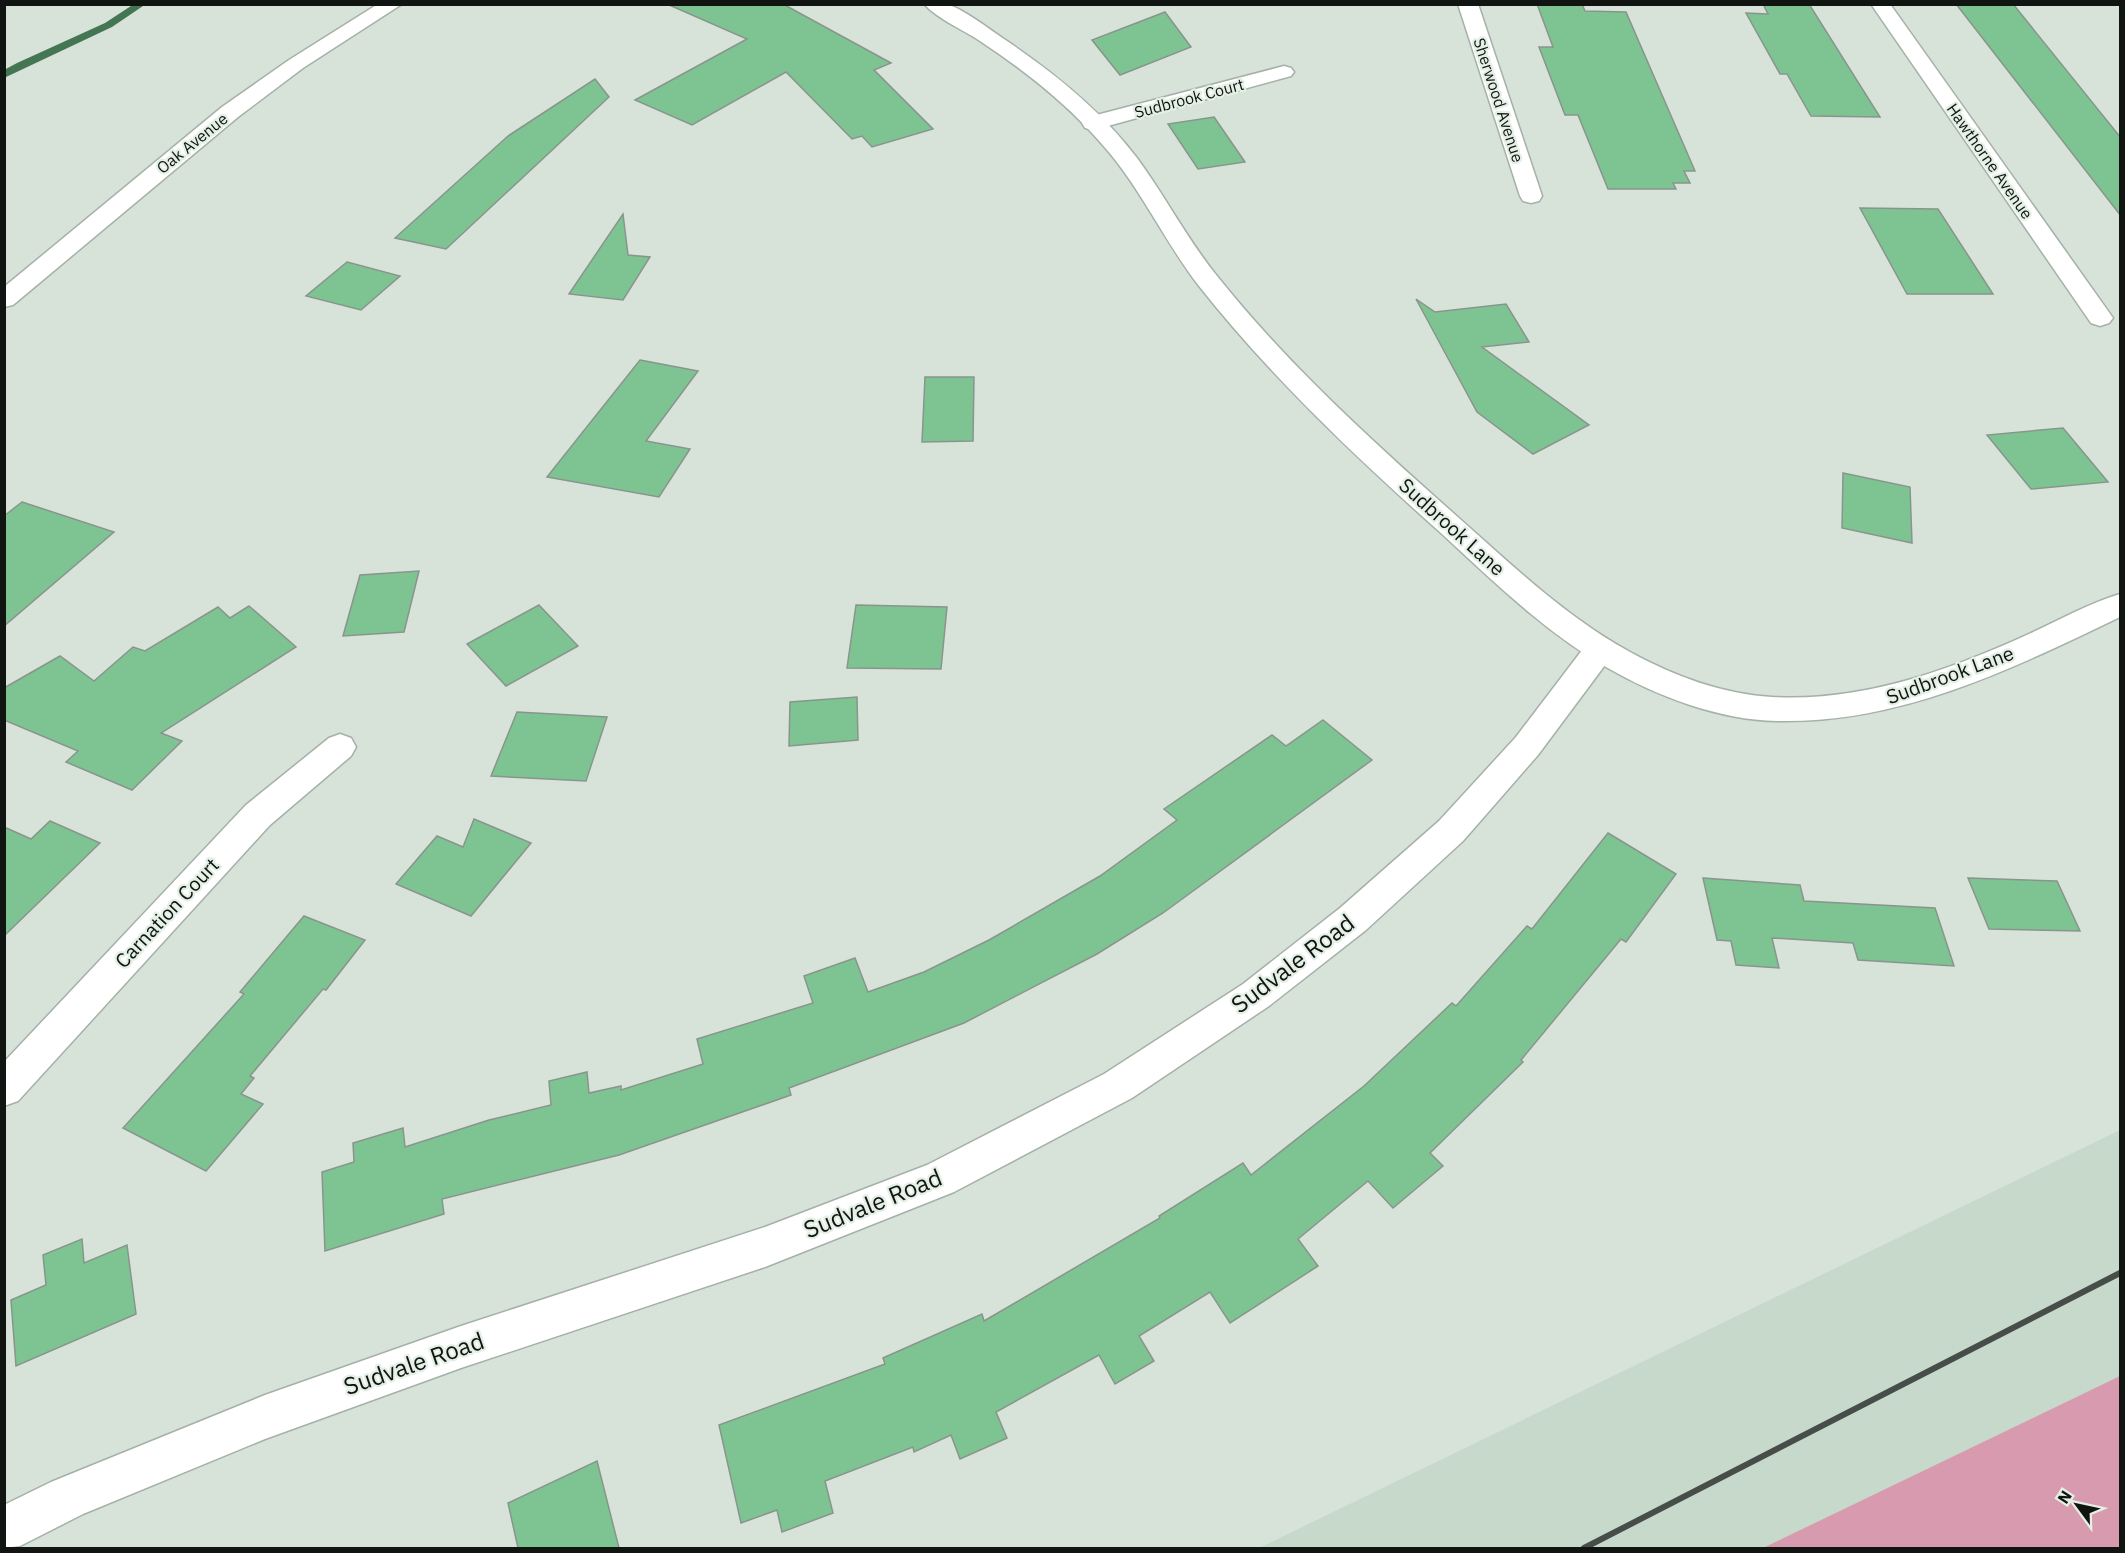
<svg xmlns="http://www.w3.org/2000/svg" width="2125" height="1553" viewBox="0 0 2125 1553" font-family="'IBM Plex Sans',sans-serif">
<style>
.built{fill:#c6d9ca}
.green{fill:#d89aaf}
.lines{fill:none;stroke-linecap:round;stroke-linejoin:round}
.stream{fill:#457654;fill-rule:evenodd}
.building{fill:#7ec492;stroke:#89958c;stroke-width:1.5}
.street-casing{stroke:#a5b1a8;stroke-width:3}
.secondary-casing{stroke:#a5b1a8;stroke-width:3}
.street{fill:#fff;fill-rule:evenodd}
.secondary{fill:#fff;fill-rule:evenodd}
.rail{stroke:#474e49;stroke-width:6}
.labels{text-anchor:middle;stroke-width:4.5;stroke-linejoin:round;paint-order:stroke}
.far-street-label{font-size:16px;fill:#111512;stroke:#e4f0e6}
.street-label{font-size:20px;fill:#111512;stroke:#e4f0e6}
.near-street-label{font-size:24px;fill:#111512;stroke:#e4f0e6}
</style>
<rect width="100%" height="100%" fill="#d7e3d9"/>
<path class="built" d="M 2120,1130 L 2120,1495 L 2082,1548 L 1259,1548 Z"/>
<path class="green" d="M 2120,1376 L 2120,1548 L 1763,1548 Z"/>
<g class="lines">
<path class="stream" d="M 134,4 L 146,4 L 112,27 L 4,78 L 4,70 L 17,63 L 105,23 Z"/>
</g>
<g class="building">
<path d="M 667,4 L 783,4 L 891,63 L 874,70 L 933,129 L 872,147 L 862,136 L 852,139 L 786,72 L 692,125 L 635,100 L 747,39 Z"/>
<path d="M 1537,4 L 1582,4 L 1585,11 L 1626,12 L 1695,171 L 1684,171 L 1690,183 L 1673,183 L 1676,189 L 1608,189 L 1578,115 L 1565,115 L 1539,47 L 1553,47 Z"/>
<path d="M 1763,4 L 1809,4 L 1880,117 L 1811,116 L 1787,74 L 1780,74 L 1746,13 L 1768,14 Z"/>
<path d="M 1956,4 L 2013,4 L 2121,138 L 2121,216 Z"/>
<path d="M 1165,12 L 1191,47 L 1120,75 L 1092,40 Z"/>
<path d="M 595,79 L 609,97 L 446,249 L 395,238 L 508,136 Z"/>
<path d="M 1214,117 L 1245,162 L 1198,169 L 1168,124 Z"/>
<path d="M 1860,208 L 1938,209 L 1993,294 L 1907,294 Z"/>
<path d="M 623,214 L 628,255 L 650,257 L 623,300 L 569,294 Z"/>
<path d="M 347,262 L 400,276 L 361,310 L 306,296 Z"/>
<path d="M 1416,299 L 1435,312 L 1506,304 L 1529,342 L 1482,347 L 1589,425 L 1533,454 L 1477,412 Z"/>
<path d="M 640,360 L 698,371 L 646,441 L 690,449 L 659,497 L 547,477 Z"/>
<path d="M 925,377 L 974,377 L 973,441 L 922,442 Z"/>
<path d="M 2063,428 L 2108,482 L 2031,489 L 1987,435 Z"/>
<path d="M 1843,473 L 1910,487 L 1912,543 L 1842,528 Z"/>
<path d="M 22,502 L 114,532 L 4,626 L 4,516 Z"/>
<path d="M 419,571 L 404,632 L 343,636 L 360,575 Z"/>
<path d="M 539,605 L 578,646 L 506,686 L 467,644 Z"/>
<path d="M 856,605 L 947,607 L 941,669 L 847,668 Z"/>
<path d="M 249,606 L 296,647 L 161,733 L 182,741 L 132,790 L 66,762 L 78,751 L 4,720 L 4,688 L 60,656 L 94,681 L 133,647 L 145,651 L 218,607 L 230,618 Z"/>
<path d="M 857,697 L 858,740 L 789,746 L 790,702 Z"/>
<path d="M 517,712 L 607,717 L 586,781 L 491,776 Z"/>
<path d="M 1323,720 L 1372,760 L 1163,913 L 1097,954 L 964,1023 L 789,1088 L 791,1095 L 619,1155 L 442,1199 L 444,1214 L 325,1251 L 322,1172 L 354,1162 L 353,1143 L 403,1128 L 405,1147 L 489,1120 L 551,1105 L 549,1081 L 587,1072 L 589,1093 L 621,1086 L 621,1090 L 703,1064 L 697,1039 L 813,1003 L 804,976 L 855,958 L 868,992 L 924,972 L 989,940 L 1100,876 L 1177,820 L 1164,809 L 1272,735 L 1286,746 Z"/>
<path d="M 474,819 L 531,843 L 471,916 L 396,884 L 437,836 L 463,847 Z"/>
<path d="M 50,821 L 100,843 L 4,936 L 4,827 L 31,839 Z"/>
<path d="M 1608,833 L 1676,874 L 1626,942 L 1621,939 L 1521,1060 L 1523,1062 L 1430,1153 L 1443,1166 L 1393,1208 L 1368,1181 L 1298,1239 L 1318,1266 L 1230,1323 L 1210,1292 L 1139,1336 L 1154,1361 L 1115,1384 L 1099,1355 L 996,1412 L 1007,1438 L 960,1459 L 951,1435 L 914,1452 L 913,1447 L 825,1481 L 833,1513 L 782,1532 L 777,1510 L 741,1523 L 719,1425 L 885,1364 L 883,1358 L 982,1314 L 984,1321 L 1160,1218 L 1159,1216 L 1243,1163 L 1251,1175 L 1364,1086 L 1452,1003 L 1456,1006 L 1527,926 L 1532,929 Z"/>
<path d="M 1703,878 L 1800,885 L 1804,901 L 1935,908 L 1954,966 L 1858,960 L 1853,943 L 1772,938 L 1779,968 L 1736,965 L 1731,941 L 1717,940 Z"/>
<path d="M 1968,878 L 2057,881 L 2080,931 L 1989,929 Z"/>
<path d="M 304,916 L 365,940 L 326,990 L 323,989 L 250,1076 L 254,1078 L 241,1094 L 263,1104 L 206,1171 L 123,1128 L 244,994 L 240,992 Z"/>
<path d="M 82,1239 L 84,1263 L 127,1245 L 136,1314 L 16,1366 L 11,1300 L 46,1285 L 43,1255 Z"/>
<path d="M 597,1461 L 619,1548 L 518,1548 L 508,1503 Z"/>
</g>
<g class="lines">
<defs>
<g id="street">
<path d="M 378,4 L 402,4 L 303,68 L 238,117 L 13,305 L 4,307 L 4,287 L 222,107 L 289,60 Z"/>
<path d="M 1458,4 L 1478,4 L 1542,196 L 1539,201 L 1531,203 L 1523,201 L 1520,196 Z"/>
<path d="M 1871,4 L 1890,4 L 2113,318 L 2109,323 L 2100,326 L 2091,323 Z"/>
<path d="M 1284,66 L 1291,68 L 1294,72 L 1291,76 L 1093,130 L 1085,128 L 1082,123 L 1085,118 Z"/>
<path d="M 1600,638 L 1611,641 L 1615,649 L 1611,657 L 1538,755 L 1463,841 L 1366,930 L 1269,1006 L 1132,1098 L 954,1192 L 765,1267 L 461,1368 L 265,1439 L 83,1514 L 20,1546 L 4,1548 L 4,1505 L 51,1482 L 265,1395 L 461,1326 L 765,1227 L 927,1165 L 1104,1074 L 1243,984 L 1340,908 L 1439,821 L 1516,737 L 1589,641 Z"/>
<path d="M 340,734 L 351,738 L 356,747 L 351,756 L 270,825 L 18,1101 L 4,1106 L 4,1062 L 246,805 L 329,738 Z"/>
</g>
<path id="secondary" d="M 924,4 C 930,4 939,3 946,4 C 962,8 989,29 1004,39 C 1053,72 1101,110 1137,158 C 1165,196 1187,239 1217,276 C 1288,365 1374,443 1460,519 C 1513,566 1567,618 1630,652 C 1674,676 1722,694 1772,697 C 1863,702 1950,670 2031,633 C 2060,620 2089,603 2120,594 L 2120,617 C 2012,669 1900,724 1777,721 C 1719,720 1656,696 1606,667 C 1545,632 1493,581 1442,534 C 1356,457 1271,377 1199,286 C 1164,241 1140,186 1101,143 C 1066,103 1024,70 980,41 C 962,29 939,20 924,4 Z"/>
</defs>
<use href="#street" class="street-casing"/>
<use href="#secondary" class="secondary-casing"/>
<use href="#street" class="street"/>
<use href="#secondary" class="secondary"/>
<path class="rail" d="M 1584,1548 L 2120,1273"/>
</g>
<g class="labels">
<g class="far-street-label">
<text transform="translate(1189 98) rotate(-15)" y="6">Sudbrook Court</text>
<text transform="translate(1499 100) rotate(72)" y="6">Sherwood Avenue</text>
<text transform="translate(192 143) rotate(-39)" y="6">Oak Avenue</text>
<text transform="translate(1990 161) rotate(55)" y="6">Hawthorne Avenue</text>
</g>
<g class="street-label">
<text transform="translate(1452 527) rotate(42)" y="7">Sudbrook Lane</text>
<text transform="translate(1950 675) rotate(-20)" y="7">Sudbrook Lane</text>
<text transform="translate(167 913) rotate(-47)" y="7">Carnation Court</text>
</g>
<g class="near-street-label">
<text transform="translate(1293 964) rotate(-37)" y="8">Sudvale Road</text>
<text transform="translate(873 1204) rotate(-22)" y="8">Sudvale Road</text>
<text transform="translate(414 1364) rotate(-19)" y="8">Sudvale Road</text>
</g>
</g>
<rect width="2125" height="1553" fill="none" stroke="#111512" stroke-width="12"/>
<g transform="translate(2077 1505) rotate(303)" stroke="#e4f0e6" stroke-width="4.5" paint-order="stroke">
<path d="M0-4.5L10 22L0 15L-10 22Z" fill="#111512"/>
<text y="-9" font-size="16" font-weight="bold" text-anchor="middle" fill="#111512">N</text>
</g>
</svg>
